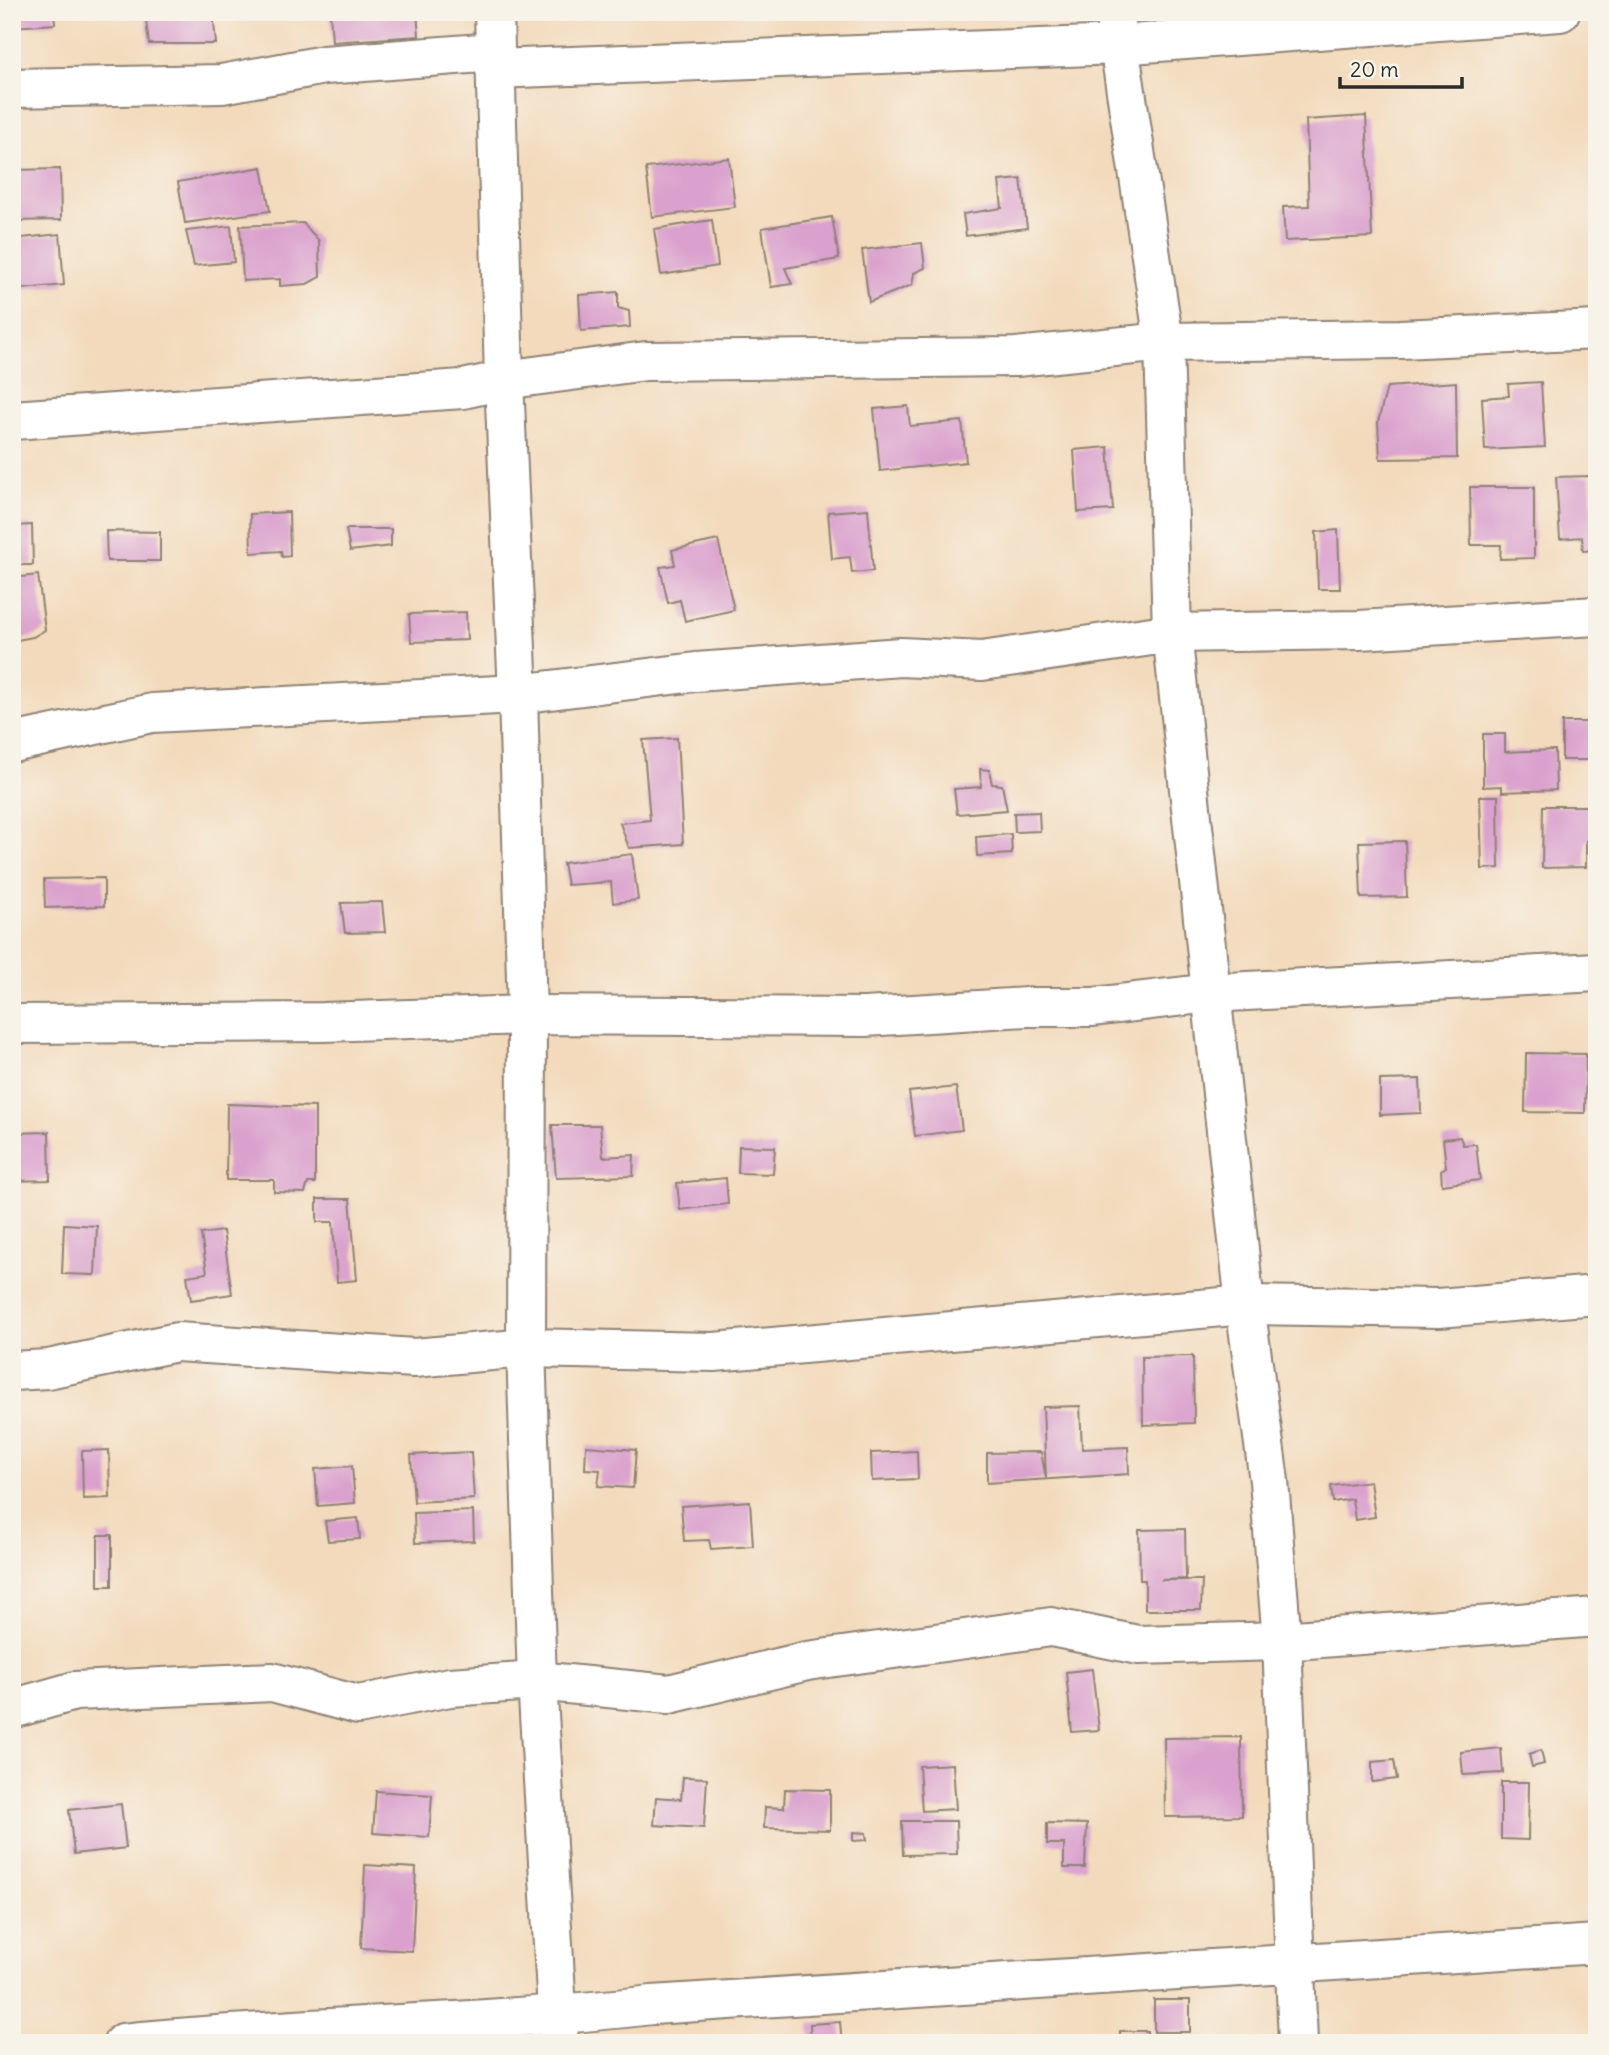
<svg xmlns="http://www.w3.org/2000/svg" width="1609" height="2055" viewBox="0 0 1609 2055" font-family="Delius,sans-serif">
<style>
.building{fill:#daa1ce}
.lines{fill:none;stroke-linecap:round;stroke-linejoin:round}
.minor-casing{stroke:#8f8274;stroke-width:42}
.minor{stroke:#fff;stroke-width:38}
</style>
<rect width="100%" height="100%" fill="#f7f3e8"/>
<filter id="ink" filterUnits="userSpaceOnUse"><feTurbulence type="fractalNoise" baseFrequency=".0143" numOctaves="2"/><feDisplacementMap in="SourceGraphic" scale="14" xChannelSelector="R" yChannelSelector="G"/><feConvolveMatrix kernelMatrix="1 2 1 2 8 2 1 2 1" color-interpolation-filters="sRGB"/></filter>
<filter id="wash" filterUnits="userSpaceOnUse"><feTurbulence type="fractalNoise" baseFrequency=".00686" numOctaves="4" result="noise"/><feDisplacementMap in="SourceGraphic" scale="28" xChannelSelector="R" yChannelSelector="G"/><feGaussianBlur stdDeviation="1.57" result="paint"/><feColorMatrix in="noise" values="0 0 0 0 0 0 0 0 0 0 0 0 0 0 0 0 0 1.4 0 .05"/><feComposite in="paint" operator="in"/></filter>
<g filter="url(#wash)">
<rect width="100%" height="100%" fill="#f3dabc"/>
<g id="blocks">
<g class="building">
<path d="M 12,12 L 54,12 L 55,24 L 12,27 Z"/>
<path d="M 145,12 L 213,12 L 216,44 L 149,44 Z"/>
<path d="M 330,12 L 417,12 L 419,36 L 332,42 Z"/>
<path d="M 1366,116 L 1372,237 L 1285,241 L 1283,207 L 1309,206 L 1306,120 Z"/>
<path d="M 729,158 L 735,207 L 652,217 L 646,168 Z"/>
<path d="M 262,167 L 270,211 L 185,223 L 178,182 Z"/>
<path d="M 60,169 L 61,220 L 12,221 L 12,170 Z"/>
<path d="M 1021,179 L 1027,228 L 966,236 L 963,214 L 1002,208 L 999,181 Z"/>
<path d="M 832,217 L 839,259 L 785,268 L 792,284 L 771,287 L 762,228 Z"/>
<path d="M 712,220 L 718,266 L 661,275 L 654,229 Z"/>
<path d="M 303,223 L 319,241 L 320,277 L 307,284 L 280,286 L 280,279 L 243,281 L 240,226 Z"/>
<path d="M 231,226 L 234,262 L 194,266 L 186,231 Z"/>
<path d="M 60,234 L 64,285 L 12,290 L 12,239 Z"/>
<path d="M 922,243 L 925,268 L 914,273 L 912,285 L 869,302 L 862,250 Z"/>
<path d="M 618,292 L 618,308 L 629,311 L 630,327 L 581,331 L 579,295 Z"/>
<path d="M 1456,382 L 1457,458 L 1380,459 L 1378,422 L 1387,387 Z"/>
<path d="M 1541,382 L 1545,447 L 1485,450 L 1482,398 L 1509,396 L 1508,384 Z"/>
<path d="M 908,406 L 910,426 L 962,421 L 966,462 L 880,471 L 874,409 Z"/>
<path d="M 1108,447 L 1113,510 L 1078,512 L 1074,450 Z"/>
<path d="M 1590,476 L 1594,550 L 1583,551 L 1582,537 L 1560,539 L 1556,477 Z"/>
<path d="M 1470,487 L 1534,487 L 1534,558 L 1500,559 L 1501,545 L 1471,545 Z"/>
<path d="M 868,509 L 873,571 L 852,573 L 850,557 L 832,559 L 828,512 Z"/>
<path d="M 289,512 L 290,556 L 282,557 L 281,551 L 251,553 L 250,514 Z"/>
<path d="M 32,525 L 33,565 L 12,565 L 14,526 Z"/>
<path d="M 346,529 L 391,529 L 391,546 L 350,551 Z"/>
<path d="M 1338,530 L 1340,589 L 1318,589 L 1316,532 Z"/>
<path d="M 106,531 L 160,532 L 160,561 L 107,561 Z"/>
<path d="M 718,540 L 734,610 L 685,621 L 680,600 L 668,603 L 660,567 L 675,565 L 672,550 Z"/>
<path d="M 38,575 L 45,630 L 33,637 L 12,641 L 12,578 Z"/>
<path d="M 466,612 L 467,640 L 411,642 L 409,614 Z"/>
<rect x="1562" y="722" width="35" height="38"/>
<path d="M 1483,734 L 1505,734 L 1505,752 L 1555,750 L 1556,790 L 1502,792 L 1502,786 L 1483,787 Z"/>
<path d="M 677,738 L 683,844 L 629,848 L 620,823 L 650,820 L 643,740 Z"/>
<path d="M 980,769 L 989,770 L 992,784 L 1002,785 L 1007,810 L 957,814 L 954,789 L 981,787 Z"/>
<path d="M 1480,796 L 1498,796 L 1499,868 L 1482,869 Z"/>
<path d="M 1543,806 L 1597,806 L 1597,841 L 1586,841 L 1586,867 L 1542,868 Z"/>
<path d="M 1039,812 L 1040,831 L 1015,832 L 1014,813 Z"/>
<path d="M 1011,834 L 1012,854 L 977,856 L 976,837 Z"/>
<path d="M 1405,841 L 1407,897 L 1361,898 L 1359,842 Z"/>
<path d="M 632,854 L 638,900 L 613,903 L 611,882 L 567,885 L 563,863 Z"/>
<path d="M 104,878 L 104,906 L 45,908 L 44,879 Z"/>
<path d="M 382,902 L 385,932 L 345,933 L 341,903 Z"/>
<path d="M 1526,1053 L 1586,1054 L 1585,1113 L 1525,1112 Z"/>
<path d="M 1420,1079 L 1421,1113 L 1380,1115 L 1380,1080 Z"/>
<path d="M 956,1087 L 962,1130 L 915,1136 L 909,1092 Z"/>
<path d="M 227,1104 L 315,1107 L 315,1183 L 308,1183 L 305,1193 L 274,1192 L 274,1180 L 226,1180 Z"/>
<path d="M 552,1125 L 600,1125 L 603,1157 L 634,1155 L 633,1176 L 556,1178 Z"/>
<path d="M 49,1132 L 50,1180 L 12,1181 L 12,1133 Z"/>
<path d="M 1460,1137 L 1463,1145 L 1476,1144 L 1480,1180 L 1442,1185 L 1441,1170 L 1446,1167 L 1443,1139 Z"/>
<path d="M 739,1146 L 775,1147 L 773,1174 L 738,1173 Z"/>
<path d="M 726,1178 L 728,1204 L 680,1210 L 677,1183 Z"/>
<path d="M 317,1199 L 350,1199 L 357,1280 L 337,1282 L 333,1222 L 317,1222 Z"/>
<path d="M 64,1224 L 97,1226 L 95,1275 L 62,1274 Z"/>
<path d="M 223,1231 L 232,1294 L 191,1300 L 187,1276 L 207,1273 L 201,1234 Z"/>
<path d="M 1193,1356 L 1194,1423 L 1143,1425 L 1142,1357 Z"/>
<path d="M 1080,1406 L 1082,1449 L 1128,1447 L 1129,1474 L 987,1483 L 987,1453 L 1041,1452 L 1046,1478 L 1043,1407 Z"/>
<path d="M 586,1446 L 636,1450 L 633,1488 L 598,1486 L 600,1470 L 585,1469 Z"/>
<path d="M 109,1450 L 110,1498 L 83,1499 L 82,1451 Z"/>
<path d="M 917,1451 L 918,1479 L 872,1481 L 871,1453 Z"/>
<path d="M 471,1452 L 474,1499 L 414,1502 L 411,1455 Z"/>
<path d="M 352,1466 L 355,1503 L 318,1506 L 315,1469 Z"/>
<path d="M 1370,1481 L 1375,1517 L 1355,1520 L 1352,1499 L 1333,1502 L 1331,1486 Z"/>
<path d="M 750,1501 L 753,1546 L 711,1549 L 709,1540 L 684,1541 L 681,1506 Z"/>
<path d="M 473,1511 L 474,1541 L 415,1543 L 414,1513 Z"/>
<path d="M 358,1518 L 360,1539 L 328,1541 L 325,1521 Z"/>
<path d="M 1185,1529 L 1186,1579 L 1161,1580 L 1202,1580 L 1201,1610 L 1145,1610 L 1145,1580 L 1140,1580 L 1139,1530 Z"/>
<rect x="98" y="1535" width="14" height="51"/>
<path d="M 1092,1669 L 1099,1730 L 1072,1732 L 1066,1672 Z"/>
<path d="M 1241,1737 L 1242,1816 L 1165,1817 L 1164,1738 Z"/>
<path d="M 1501,1748 L 1503,1773 L 1463,1775 L 1461,1752 Z"/>
<path d="M 1541,1750 L 1544,1764 L 1532,1767 L 1529,1754 Z"/>
<path d="M 1394,1760 L 1397,1779 L 1372,1782 L 1372,1762 Z"/>
<path d="M 953,1764 L 956,1809 L 922,1811 L 919,1766 Z"/>
<path d="M 683,1777 L 707,1778 L 704,1828 L 654,1825 L 656,1797 L 681,1799 Z"/>
<path d="M 1501,1782 L 1529,1782 L 1528,1840 L 1501,1839 Z"/>
<path d="M 785,1789 L 830,1790 L 830,1830 L 764,1828 L 765,1807 L 784,1808 Z"/>
<path d="M 376,1791 L 432,1795 L 429,1837 L 373,1833 Z"/>
<path d="M 121,1804 L 126,1848 L 74,1854 L 69,1810 Z"/>
<path d="M 902,1821 L 956,1821 L 957,1854 L 903,1855 Z"/>
<path d="M 1047,1823 L 1087,1824 L 1085,1868 L 1064,1868 L 1064,1844 L 1047,1844 Z"/>
<path d="M 853,1832 L 866,1833 L 867,1840 L 853,1841 Z"/>
<path d="M 365,1865 L 416,1868 L 412,1951 L 361,1948 Z"/>
<rect x="1154" y="2000" width="36" height="32"/>
<path d="M 840,2022 L 842,2043 L 811,2043 L 810,2024 Z"/>
<rect x="1120" y="2031" width="27" height="12"/>
</g>
</g>
</g>
<g filter="url(#ink)">
<use href="#blocks" fill-opacity="0" stroke="#8f8274" stroke-width="2"/>
<g class="lines">
<defs>
<g id="minor">
<path d="M 494,12 L 504,380 L 518,694 L 527,1015 L 526,1348 L 537,1681 L 559,2043"/>
<path d="M 1114,12 L 1164,342 L 1172,633 L 1245,1305 L 1269,1481 L 1282,1641 L 1298,2043"/>
<path d="M 495,69 L 1118,45 L 1560,12"/>
<path d="M 12,88 L 222,84 L 324,65 L 495,52"/>
<path d="M 12,420 L 463,389 L 504,380 L 646,361 L 1016,357 L 1164,342 L 1400,339 L 1597,330"/>
<path d="M 12,743 L 152,713 L 518,694 L 696,672 L 901,657 L 982,661 L 1172,633 L 1359,630 L 1597,616"/>
<path d="M 12,1024 L 323,1022 L 527,1015 L 865,1017 L 1027,1007 L 1093,1007 L 1210,993 L 1597,972"/>
<path d="M 12,1371 L 48,1369 L 177,1342 L 414,1358 L 526,1348 L 714,1352 L 1245,1305 L 1438,1308 L 1597,1295"/>
<path d="M 12,1709 L 75,1691 L 272,1682 L 358,1705 L 450,1687 L 537,1681 L 669,1694 L 807,1661 L 1051,1627 L 1138,1645 L 1282,1641 L 1597,1617"/>
<path d="M 123,2043 C 299,2025 476,2025 652,2005 L 1597,1944"/>
</g>
</defs>
<use href="#minor" class="minor-casing"/>
<use href="#minor" class="minor"/>
</g>
</g>
<rect width="1609" height="2055" fill="none" stroke="#f7f3e8" stroke-width="42"/>
<path d="M1340 77v10h122v-10" fill="none" stroke="#2b2b2b" stroke-width="3.5"/>
<text x="1350" y="77" font-size="21" fill="#2b2b2b" stroke="#f7f3e8" stroke-width="5" paint-order="stroke">20 m</text>
</svg>
